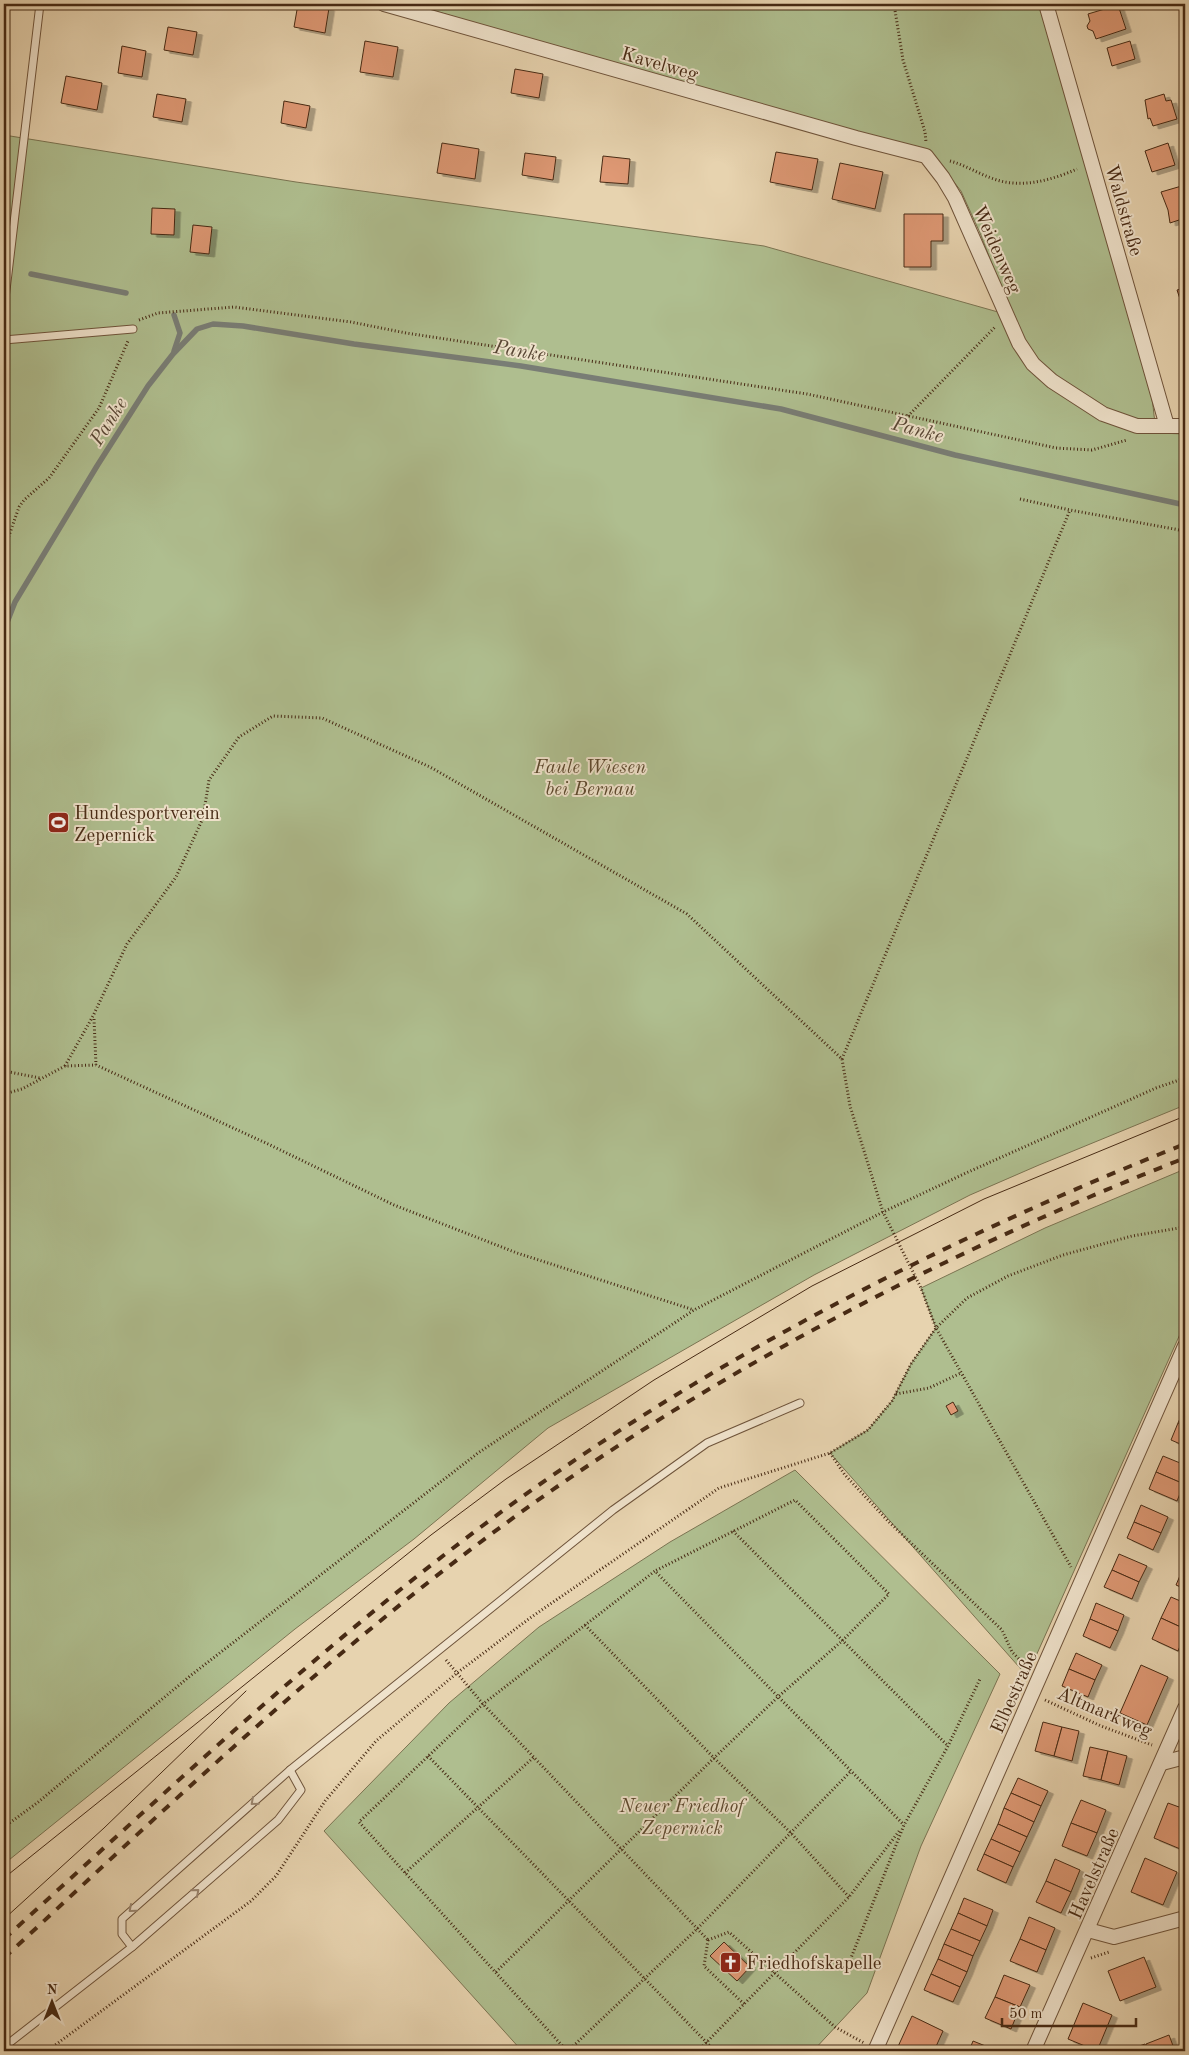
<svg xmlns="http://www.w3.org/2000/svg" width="1189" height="2055" viewBox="0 0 1189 2055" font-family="'Old Standard TT',serif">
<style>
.green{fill:#afbe8f;stroke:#7b7452}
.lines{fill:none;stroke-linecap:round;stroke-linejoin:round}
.stream{stroke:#797d75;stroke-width:5.5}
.building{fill:#df9975;stroke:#472a14;filter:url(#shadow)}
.service-casing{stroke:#6f543b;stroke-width:9}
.minor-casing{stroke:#6f543b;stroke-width:16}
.path{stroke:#472a14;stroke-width:3;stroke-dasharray:1 2.5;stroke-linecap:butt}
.service{stroke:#efe2cb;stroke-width:7}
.minor{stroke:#efe2cb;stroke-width:14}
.tram{stroke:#472a14;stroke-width:1}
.rail{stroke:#472a14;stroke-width:4;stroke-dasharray:9 9;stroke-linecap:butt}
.oneway{stroke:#9b8670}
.labels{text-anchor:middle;stroke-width:4;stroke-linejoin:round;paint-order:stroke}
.street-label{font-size:19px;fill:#472a14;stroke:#efe2cb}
.park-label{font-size:19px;font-style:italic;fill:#5c482d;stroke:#efe2cb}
.poi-label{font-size:19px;fill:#472a14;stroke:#efe2cb;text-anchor:start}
.water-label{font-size:20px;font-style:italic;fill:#584634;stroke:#efe2cb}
</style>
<defs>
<filter id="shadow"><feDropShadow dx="5.5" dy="3" stdDeviation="0" flood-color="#0004"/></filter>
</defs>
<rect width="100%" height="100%" fill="#e7d3af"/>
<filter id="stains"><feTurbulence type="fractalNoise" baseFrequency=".004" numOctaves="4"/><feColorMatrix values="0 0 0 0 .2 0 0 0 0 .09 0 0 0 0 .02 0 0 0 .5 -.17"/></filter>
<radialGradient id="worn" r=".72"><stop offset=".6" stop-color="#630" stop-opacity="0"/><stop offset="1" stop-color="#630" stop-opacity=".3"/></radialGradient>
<g class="green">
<path d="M 412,4 L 1040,4 L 1152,399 C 1154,411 1154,421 1157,433 L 1185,434 L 1185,1105 L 1039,1165 L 970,1195 L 814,1275 L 548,1428 L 414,1539 L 295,1629 L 4,1864 L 4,135 L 296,182 L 764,246 L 998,312 L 1009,308 L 980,233 L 961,191 L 932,154 L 524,38 Z"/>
<path d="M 1185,1169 L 1185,1323 L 1027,1676 L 830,1453 L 868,1430 L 892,1401 L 911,1364 L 936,1328 L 921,1288 L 1045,1228 Z"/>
<path d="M 795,1470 L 1000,1674 L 921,1846 L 867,1993 L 813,2051 L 522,2051 L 324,1831 L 449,1703 L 539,1627 L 670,1542 Z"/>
</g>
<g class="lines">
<g class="stream">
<path d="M 31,274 L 126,293"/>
<path d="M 174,351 L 180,333 L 174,315"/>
<path d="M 4,630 L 15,602 L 97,466 L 148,386 L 173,354 L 197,329 L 213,324 L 243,326 L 354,344 L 521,366 L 781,409 L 955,455 L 1185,505"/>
</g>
</g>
<g class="building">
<path d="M 298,4 L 329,8 L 325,33 L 294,27 Z"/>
<path d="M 1118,5 L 1126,29 L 1096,39 L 1093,31 L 1088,29 L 1087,26 L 1090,21 L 1088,14 Z"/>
<path d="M 168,27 L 197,32 L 193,55 L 164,50 Z"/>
<path d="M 365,41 L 398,47 L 393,77 L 360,72 Z"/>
<path d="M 1130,41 L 1135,59 L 1112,66 L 1107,48 Z"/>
<path d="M 122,46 L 146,51 L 142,77 L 118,73 Z"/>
<path d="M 515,69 L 543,74 L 539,98 L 511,93 Z"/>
<path d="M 66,76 L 102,83 L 97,110 L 61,103 Z"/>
<path d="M 157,94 L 186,99 L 182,122 L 153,117 Z"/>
<path d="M 1164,94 L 1166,101 L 1171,100 L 1177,119 L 1153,126 L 1150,118 L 1148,119 L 1145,100 Z"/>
<path d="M 284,101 L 310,106 L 306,128 L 281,123 Z"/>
<path d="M 442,143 L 479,149 L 475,179 L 437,173 Z"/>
<path d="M 1168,143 L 1175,165 L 1152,172 L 1145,151 Z"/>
<path d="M 776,152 L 818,159 L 812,190 L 770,182 Z"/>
<path d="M 525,153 L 556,157 L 553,180 L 522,175 Z"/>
<path d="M 603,156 L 630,159 L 628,184 L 600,182 Z"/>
<path d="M 840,163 L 883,172 L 875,209 L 832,199 Z"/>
<path d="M 1185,185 L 1185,218 L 1170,223 L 1168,210 L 1161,192 Z"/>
<path d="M 152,208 L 175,209 L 174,235 L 151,234 Z"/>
<path d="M 904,214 L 943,214 L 943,241 L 931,241 L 931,267 L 904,267 Z"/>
<path d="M 193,225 L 212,227 L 209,254 L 190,252 Z"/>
<path d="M 1185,288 L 1185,311 L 1184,311 L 1177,290 Z"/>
<path d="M 953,1402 L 958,1411 L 951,1415 L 946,1406 Z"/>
<path d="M 1185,1407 L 1185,1426 L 1178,1423 Z"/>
<path d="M 1178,1423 L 1185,1426 L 1185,1446 L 1171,1440 Z"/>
<path d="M 1163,1456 L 1185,1465 L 1184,1484 L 1156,1472 Z"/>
<path d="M 1156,1472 L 1184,1484 L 1177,1501 L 1149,1489 Z"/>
<path d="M 1141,1505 L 1168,1517 L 1161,1533 L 1134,1522 Z"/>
<path d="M 1134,1522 L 1161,1533 L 1153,1550 L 1127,1538 Z"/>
<path d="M 1119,1554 L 1147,1566 L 1139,1582 L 1112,1570 Z"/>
<path d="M 1185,1564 L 1185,1589 L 1176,1585 Z"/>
<path d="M 1112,1570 L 1139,1582 L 1132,1599 L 1104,1587 Z"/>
<path d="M 1171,1597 L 1185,1603 L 1185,1629 L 1161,1618 Z"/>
<path d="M 1096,1603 L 1124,1615 L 1118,1631 L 1090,1619 Z"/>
<path d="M 1161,1618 L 1185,1629 L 1185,1634 L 1178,1651 L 1152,1639 Z"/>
<path d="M 1090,1619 L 1118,1631 L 1110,1648 L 1083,1636 Z"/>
<path d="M 1076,1653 L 1102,1665 L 1095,1680 L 1069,1669 Z"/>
<path d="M 1141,1665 L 1168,1677 L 1147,1725 L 1120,1713 Z"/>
<path d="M 1069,1669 L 1095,1680 L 1088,1697 L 1062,1686 Z"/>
<path d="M 1043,1722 L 1062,1727 L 1054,1756 L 1035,1751 Z"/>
<path d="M 1062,1727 L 1079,1731 L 1072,1761 L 1054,1756 Z"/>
<path d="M 1090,1747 L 1108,1751 L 1101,1780 L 1083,1776 Z"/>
<path d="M 1108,1751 L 1127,1756 L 1119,1785 L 1101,1780 Z"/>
<path d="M 1018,1778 L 1048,1791 L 1041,1806 L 1011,1793 Z"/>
<path d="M 1185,1791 L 1185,1851 L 1154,1838 L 1168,1803 L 1179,1807 Z"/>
<path d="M 1011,1793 L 1041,1806 L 1034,1822 L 1004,1808 Z"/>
<path d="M 1081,1800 L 1106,1810 L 1097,1833 L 1071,1823 Z"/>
<path d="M 1004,1808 L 1034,1822 L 1027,1837 L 998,1824 Z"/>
<path d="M 1071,1823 L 1097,1833 L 1087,1856 L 1062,1846 Z"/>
<path d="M 998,1824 L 1027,1837 L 1020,1852 L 991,1839 Z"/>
<path d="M 991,1839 L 1020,1852 L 1013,1867 L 984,1854 Z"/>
<path d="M 984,1854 L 1013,1867 L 1006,1883 L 977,1870 Z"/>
<path d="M 1145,1858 L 1177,1872 L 1163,1905 L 1131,1892 Z"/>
<path d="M 1055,1859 L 1080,1870 L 1071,1892 L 1046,1881 Z"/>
<path d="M 1046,1881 L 1071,1892 L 1061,1913 L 1036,1902 Z"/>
<path d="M 964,1898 L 993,1910 L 987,1926 L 958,1913 Z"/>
<path d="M 958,1913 L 987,1926 L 980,1941 L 951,1929 Z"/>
<path d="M 1029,1917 L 1055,1928 L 1046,1950 L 1020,1939 Z"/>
<path d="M 951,1929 L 980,1941 L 973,1956 L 944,1944 Z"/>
<path d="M 1020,1939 L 1046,1950 L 1037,1972 L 1010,1961 Z"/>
<path d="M 724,1942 L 750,1967 L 737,1981 L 710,1956 Z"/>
<path d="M 944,1944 L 973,1956 L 967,1972 L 938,1959 Z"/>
<path d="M 1144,1957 L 1156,1987 L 1120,2001 L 1108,1971 Z"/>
<path d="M 938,1959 L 967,1972 L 960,1987 L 931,1974 Z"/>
<path d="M 931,1974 L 960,1987 L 953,2002 L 924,1990 Z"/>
<path d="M 1004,1975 L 1030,1985 L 1020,2007 L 995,1997 Z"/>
<path d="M 995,1997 L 1020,2007 L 1011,2029 L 985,2018 Z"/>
<path d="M 1083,2003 L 1112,2015 L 1097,2051 L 1068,2039 Z"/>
<path d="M 912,2016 L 943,2031 L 934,2051 L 896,2051 Z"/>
<path d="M 1169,2035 L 1175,2051 L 1149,2051 L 1146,2044 Z"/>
<path d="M 973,2041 L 998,2051 L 969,2051 Z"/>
<path d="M 1145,2044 L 1148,2051 L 1125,2051 Z"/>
</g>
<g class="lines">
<defs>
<g id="service">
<path d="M 4,307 L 40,4"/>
<path d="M 4,340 L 133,329"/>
<path d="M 132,1947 L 122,1934 L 122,1919 L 290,1770 L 613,1510 L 707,1443 L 800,1403"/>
<path d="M 4,2047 L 132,1947 L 278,1820 L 301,1790 L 290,1770"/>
</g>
<g id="minor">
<path d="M 384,4 L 856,138 L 926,156 L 943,178 L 955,198 L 1019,343 L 1033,364 L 1052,381 L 1103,414 L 1137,426 L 1185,426"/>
<path d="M 1046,4 L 1167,426"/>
<path d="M 1162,1763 L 1185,1757"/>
<path d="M 1088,1930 L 1114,1937 L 1185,1918"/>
<path d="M 875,2051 L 1185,1346"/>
<path d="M 1033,2051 L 1185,1708"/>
</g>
</defs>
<use href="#service" class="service-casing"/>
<use href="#minor" class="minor-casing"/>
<g class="path">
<path d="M 894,4 L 903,60 L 925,132 L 926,142"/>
<path d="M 950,161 C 965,165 979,174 994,179 C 1021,189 1052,180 1077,169"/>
<path d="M 139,320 L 158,313 L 234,307 L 351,322 L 406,333 L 807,394 L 1056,448 L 1092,450 L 1127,440"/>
<path d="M 908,416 L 996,326"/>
<path d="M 1020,499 L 1070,510 L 1185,531"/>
<path d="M 4,550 L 19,507 L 24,500 L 49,478 L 99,408 L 128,341"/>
<path d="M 94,1019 L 96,1065"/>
<path d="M 842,1059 L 1070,510"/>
<path d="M 65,1066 L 93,1016 L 127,944 L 176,877 L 203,818 L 209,780 L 239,737 L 273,716 L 322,718 L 430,767 L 687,914 L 842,1059 L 850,1106 L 883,1212 L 921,1288 L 936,1328 L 1071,1567"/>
<path d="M 4,1071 L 40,1078"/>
<path d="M 4,1094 L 22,1089 L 65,1066 L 96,1065 L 268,1144 L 394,1205 L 517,1253 L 694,1310"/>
<path d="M 896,1394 L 929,1388 L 961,1373"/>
<path d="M 830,1453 L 845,1475 L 889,1522 L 1002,1630 L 1012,1652 L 1028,1668"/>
<path d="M 733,1531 L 948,1746"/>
<path d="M 585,1625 L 714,1758 L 791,1833 L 849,1897"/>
<path d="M 446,1660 L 483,1704 L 708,1940"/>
<path d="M 1045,1700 L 1101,1726 L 1152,1745"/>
<path d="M 428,1756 L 715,2051"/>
<path d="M 4,1827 L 37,1803 L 190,1676 L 478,1453 L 694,1310 L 883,1212 L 966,1173 L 1156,1088 L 1185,1078"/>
<path d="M 405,1873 L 534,1757"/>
<path d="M 708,1940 L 729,1932 L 835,2027 L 864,2043"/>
<path d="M 708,1940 L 704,1966 L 744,2004"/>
<path d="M 1091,1958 L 1109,1952"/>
<path d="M 849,1963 L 904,1825 L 948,1746 L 980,1679"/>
<path d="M 496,1972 L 714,1758 L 779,1696 L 842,1641 L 889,1594 L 795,1500 L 655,1571"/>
<path d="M 47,2051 L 251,1901 L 276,1876 L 325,1801 L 376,1741 L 457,1673 L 530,1618 L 719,1488 L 830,1453 L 868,1430 L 892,1401 L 911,1364 L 936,1328 L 967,1298 L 1008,1276 L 1063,1255 L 1132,1236 L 1185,1227"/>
<path d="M 567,2051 L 359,1822 L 483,1704 L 655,1571 L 904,1825"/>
<path d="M 568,2051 L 697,1929 L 851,1771"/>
<path d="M 698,2051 L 849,1897 L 900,1830"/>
</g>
<use href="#service" class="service"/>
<use href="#minor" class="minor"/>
<g class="tram">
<path d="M 4,1878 L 431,1535 L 506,1479 L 654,1380 L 812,1286 L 984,1199 L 1185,1116"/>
<path d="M 4,1919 L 104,1828 L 246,1691"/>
</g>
<g class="rail">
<path d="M 4,1939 C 153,1804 300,1665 461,1542 C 681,1374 928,1246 1185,1144"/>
<path d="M 4,1958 C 194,1782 384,1600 601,1457 C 784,1336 981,1238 1185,1158"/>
</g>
</g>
<defs><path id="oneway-chevron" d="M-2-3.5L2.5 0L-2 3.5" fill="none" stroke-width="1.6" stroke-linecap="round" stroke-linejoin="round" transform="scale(1.25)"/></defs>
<g class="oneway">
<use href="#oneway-chevron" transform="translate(254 1802) rotate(139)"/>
<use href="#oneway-chevron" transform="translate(196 1892) rotate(-41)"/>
<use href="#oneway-chevron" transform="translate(132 1909) rotate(139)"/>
</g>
<defs>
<symbol id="stadium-square" viewBox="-11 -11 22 22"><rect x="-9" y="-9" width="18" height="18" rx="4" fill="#8f2418" stroke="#efe2cb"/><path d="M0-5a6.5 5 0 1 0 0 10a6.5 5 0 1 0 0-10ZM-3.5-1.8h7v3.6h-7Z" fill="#fff"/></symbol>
<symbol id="church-square" viewBox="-11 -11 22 22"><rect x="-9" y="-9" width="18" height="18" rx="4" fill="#8f2418" stroke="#efe2cb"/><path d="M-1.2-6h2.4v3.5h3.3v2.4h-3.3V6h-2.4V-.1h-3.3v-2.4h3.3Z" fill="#fff"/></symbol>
</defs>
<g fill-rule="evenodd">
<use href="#stadium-square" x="46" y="810" width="25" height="25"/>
<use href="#church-square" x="718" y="1950" width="25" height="25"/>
</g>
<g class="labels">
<g class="street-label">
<text transform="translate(660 63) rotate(16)" y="7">Kavelweg</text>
<text transform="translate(1125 210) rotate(74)" y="7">Waldstraße</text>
<text transform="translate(998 249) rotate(66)" y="7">Weidenweg</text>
<text transform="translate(1013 1692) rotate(-66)" y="7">Elbestraße</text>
<text transform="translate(1105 1711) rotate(23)" y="7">Altmarkweg</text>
<text transform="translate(1093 1873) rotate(-66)" y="7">Havelstraße</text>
</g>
<g class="park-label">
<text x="590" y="773">Faule Wiesen<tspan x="590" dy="22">bei Bernau</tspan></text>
<text x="682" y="1812">Neuer Friedhof<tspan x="682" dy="22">Zepernick</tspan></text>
</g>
<g class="poi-label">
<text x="74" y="819">Hundesportverein<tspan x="74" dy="22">Zepernick</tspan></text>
<text x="746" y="1969">Friedhofskapelle</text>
</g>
<g class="water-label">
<text transform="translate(520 350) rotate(9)" y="7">Panke</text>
<text transform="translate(108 421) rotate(-58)" y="7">Panke</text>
<text transform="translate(918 429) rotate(15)" y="7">Panke</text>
</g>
</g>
<rect width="1189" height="2055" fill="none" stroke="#e7d3af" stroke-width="20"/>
<rect x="5" y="5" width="1179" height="2045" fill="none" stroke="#472a14" stroke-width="2.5"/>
<rect x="10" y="10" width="1169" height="2035" fill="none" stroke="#472a14"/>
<g transform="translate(52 2002)" stroke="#efe2cb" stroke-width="4" paint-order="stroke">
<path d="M0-4L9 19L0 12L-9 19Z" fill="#472a14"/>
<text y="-8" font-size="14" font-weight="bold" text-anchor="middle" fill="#472a14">N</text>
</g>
<path d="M1002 2018v8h134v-8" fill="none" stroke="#472a14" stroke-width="2.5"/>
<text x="1009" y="2018" font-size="15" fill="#472a14" stroke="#efe2cb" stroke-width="4" paint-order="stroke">50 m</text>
<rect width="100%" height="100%" filter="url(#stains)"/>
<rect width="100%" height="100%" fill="url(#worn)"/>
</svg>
